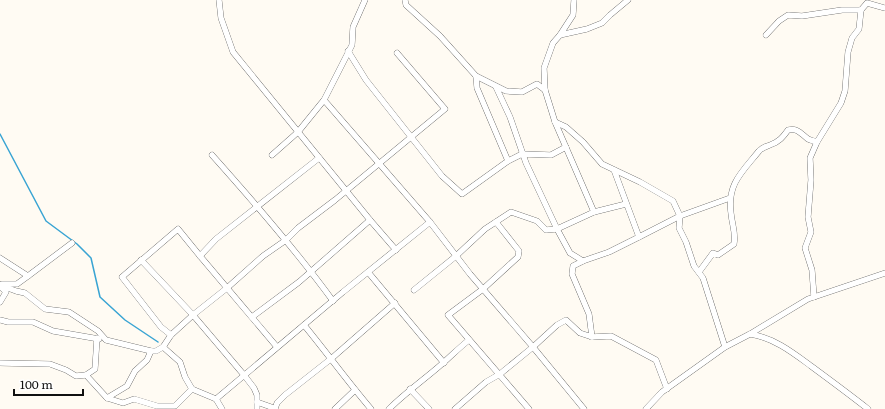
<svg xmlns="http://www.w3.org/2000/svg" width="885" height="409" viewBox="0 0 885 409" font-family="Literata,serif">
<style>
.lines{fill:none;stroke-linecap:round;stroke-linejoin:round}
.stream{stroke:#39a4d3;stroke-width:1.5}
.minor-casing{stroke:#434343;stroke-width:6}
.minor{stroke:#fff;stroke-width:5.5}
</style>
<rect width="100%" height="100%" fill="#fffbf3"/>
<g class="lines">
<path class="stream" d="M 0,134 L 46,221 L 77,244 L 91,258 L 100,297 L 125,320 L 158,342"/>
<defs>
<g id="minor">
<path d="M 219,0 L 221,18 L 233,52 L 370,220 L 396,250"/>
<path d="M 405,0 L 406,5 L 440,36 L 476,76 L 506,91 L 522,92 L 537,84 L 545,90"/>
<path d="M 574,0 L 573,15 L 560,35 L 587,29 L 602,23 L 610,15 L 628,0"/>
<path d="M 560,35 L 553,43 L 544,68 L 545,90 L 555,122 L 594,212 L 626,204"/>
<path d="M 766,35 L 779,21 L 788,15 L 802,16 L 842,10 L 861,10"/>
<path d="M 348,51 L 366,80 L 442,176 L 462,194 L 508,161 L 477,88 L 476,76"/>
<path d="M 496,87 L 510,117 L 526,163 L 557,229 L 570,253 L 583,261 L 609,252 L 639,237"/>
<path d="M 324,100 L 430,222 L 470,274 L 533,347 L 584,409"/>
<path d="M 555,122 L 566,127 L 583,142 L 602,164 L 640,182 L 673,201 L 680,216 L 679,228 L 686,242 L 694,266 L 703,278 L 725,347"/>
<path d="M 212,155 C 254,202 296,250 333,301"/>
<path d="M 272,155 L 298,132 L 324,100 L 352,45 L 353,27 L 365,0"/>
<path d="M 508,161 L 522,154 L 551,155 L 566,147"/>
<path d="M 614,170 L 639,237 L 680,216 L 730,198"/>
<path d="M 496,222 L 519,251 L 518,257 L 483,289 L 448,315 L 529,409"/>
<path d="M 0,258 L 28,276 L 72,243"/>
<path d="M 141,260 L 193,315 L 244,375 L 254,388 L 257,395 L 257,409"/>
<path d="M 368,272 L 444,363"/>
<path d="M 699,272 L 713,253 L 718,255 L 734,244 C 736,232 732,225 731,213 C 727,184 742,172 759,151 C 763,147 765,147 770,145 C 779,142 783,137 788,130 C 798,128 800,133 808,139 C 810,140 814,141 817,142 L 841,103 L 845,91 L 848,52 L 852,38 L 859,29 L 861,10 L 867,3 L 885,8"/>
<path d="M 2,284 L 17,284 L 28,276"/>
<path d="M 0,285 L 16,291 L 25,293 L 45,309 L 69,312 L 98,331 L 106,340 L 151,351"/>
<path d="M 0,286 L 6,292 L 0,302"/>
<path d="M 414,290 L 456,256 L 485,229 L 511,212 L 537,221 L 546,230 L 557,229 L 594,212"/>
<path d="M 814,297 L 812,270 L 805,248 L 811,232 L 808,217 L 811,180 L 810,158 L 817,142"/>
<path d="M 252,317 L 299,282 L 370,220"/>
<path d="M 0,320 L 8,322 L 33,322 L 53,331 L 99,339"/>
<path d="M 304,325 C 327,353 348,382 371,409"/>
<path d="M 750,334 C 774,338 792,352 811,366 C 830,380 849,394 868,409"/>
<path d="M 171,335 L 161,327 L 122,277 L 178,229 L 200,256"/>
<path d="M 592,337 L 611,336 L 656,360 L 667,389"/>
<path d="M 97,338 L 95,369 L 86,375 L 107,398 L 123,403 L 134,399 L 157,406 L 175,406 L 192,389"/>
<path d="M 163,347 L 180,362 L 185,377 L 192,389 L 216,399 L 222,409"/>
<path d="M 277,347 L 200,256 L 216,239 L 319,158"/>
<path d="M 0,363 L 50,364 L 66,370 L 76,376 L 86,375"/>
<path d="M 410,389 L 429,409"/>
<path d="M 107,398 L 127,386 L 135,371 L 147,360 L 151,351 L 156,351 L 163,347 L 171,335 L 193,315 L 227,288 L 263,256 L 286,240 L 298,228 L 335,200 L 445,109 L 397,53"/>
<path d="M 216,399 L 343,292 L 430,222"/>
<path d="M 257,402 L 274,408 L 273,409"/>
<path d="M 275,409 L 277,403 L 285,395 L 332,358 L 395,303"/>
<path d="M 335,409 L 355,390"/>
<path d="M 389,409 C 406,392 425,379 443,363 C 452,355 460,347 469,340"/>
<path d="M 455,409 L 486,382 L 500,374 L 533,347 L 557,325 L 566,320 L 580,333 L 592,337 L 589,314 L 572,274 L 573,266 L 583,261"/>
<path d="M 646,409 L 662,392 L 725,347 L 750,334 L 808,299 L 885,273"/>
</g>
</defs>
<use href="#minor" class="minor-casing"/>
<use href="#minor" class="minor"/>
</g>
<path d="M14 389v6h69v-6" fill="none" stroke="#101010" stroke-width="2"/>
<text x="20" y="389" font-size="12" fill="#101010" stroke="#ffffff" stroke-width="3" paint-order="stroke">100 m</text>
</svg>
